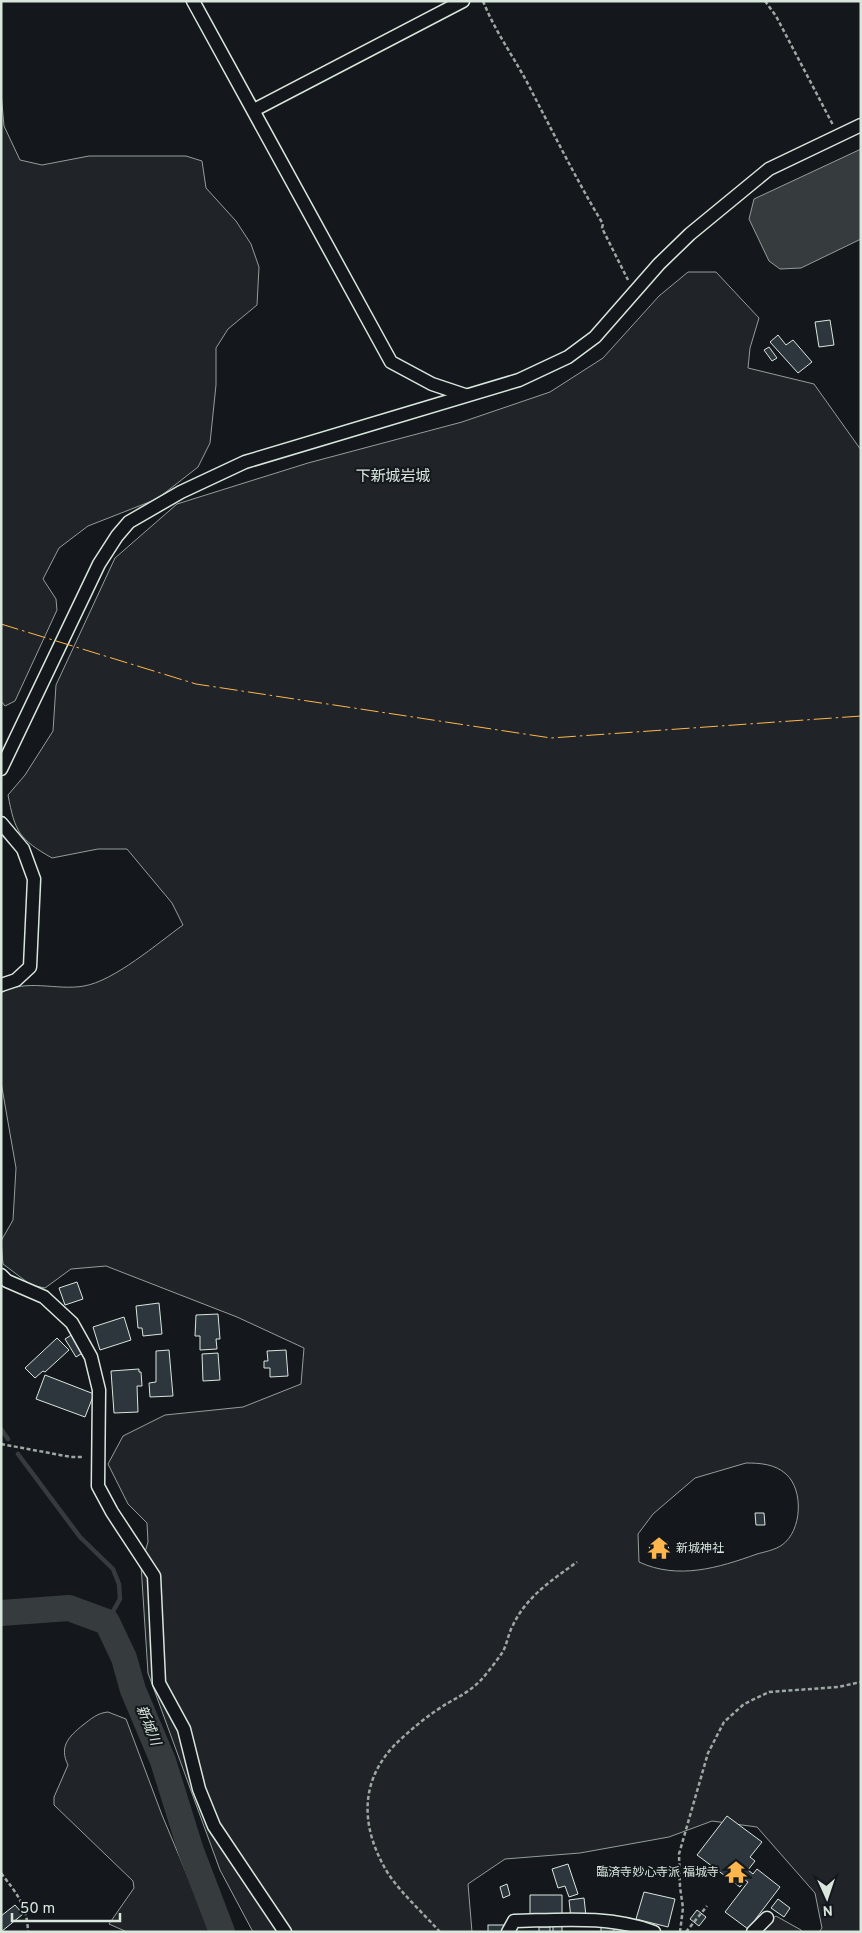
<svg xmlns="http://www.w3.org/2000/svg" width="862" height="1933" viewBox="0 0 862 1933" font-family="Overpass,'Noto Sans JP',sans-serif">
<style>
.green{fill:#202428;stroke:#939e99;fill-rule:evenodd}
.water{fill:#363b3e;stroke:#939e99}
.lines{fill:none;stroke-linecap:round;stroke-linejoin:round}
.stream{stroke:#363b3e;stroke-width:4.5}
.river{stroke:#363b3e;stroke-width:26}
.building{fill:#2c363c;stroke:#d8e6dc}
.minor-casing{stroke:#d8e6dc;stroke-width:15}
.path{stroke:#9da8a2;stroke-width:2.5;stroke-dasharray:4 2.5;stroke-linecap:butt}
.minor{stroke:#14181c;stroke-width:12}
.power{stroke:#ffb74d;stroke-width:1;stroke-dasharray:18 4 2.5 4;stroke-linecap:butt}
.labels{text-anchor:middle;stroke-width:4;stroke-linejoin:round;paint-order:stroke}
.poi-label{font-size:12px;fill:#d8e6dc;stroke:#14181c;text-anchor:start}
.water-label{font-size:14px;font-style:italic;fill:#d8e6dc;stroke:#14181c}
.quarter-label{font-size:15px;fill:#d8e6dc;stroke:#14181c}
</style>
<rect width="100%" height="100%" fill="#14181c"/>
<g class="green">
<path d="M 1,93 L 4,126 L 20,160 L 42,165 L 89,156 L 186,156 L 202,161 L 206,188 L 236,221 L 251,244 L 259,267 L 257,305 L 228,329 L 216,348 L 216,385 L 210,443 L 198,467 L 157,499 L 88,526 L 59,548 L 43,579 L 56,599 L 57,610 L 15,701 L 5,706 L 1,701 Z"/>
<path d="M 688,272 L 716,272 L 759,318 L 750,348 L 748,368 L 814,384 L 861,450 L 861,1932 L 819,1932 L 822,1928 L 815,1893 L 757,1827 L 712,1821 L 669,1837 L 580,1853 L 505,1859 L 468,1884 L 472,1932 L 253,1932 L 220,1870 L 148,1673 L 141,1565 L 148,1542 L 147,1523 L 128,1504 L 108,1464 L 123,1436 L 165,1415 L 243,1407 L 301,1384 L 304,1348 L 237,1317 L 106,1266 L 71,1269 L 45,1288 L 31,1285 L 3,1264 L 1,1241 L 13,1220 L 16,1168 L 1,1082 L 1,993 C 26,978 57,991 84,986 C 114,981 158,943 183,925 L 172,903 L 127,849 L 98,849 L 52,858 C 19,839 15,832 8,795 L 25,775 L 53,731 L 56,685 L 115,558 L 177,504 L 308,463 L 462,422 L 550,392 L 603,358 L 659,296 ZM 746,1463 C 760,1463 775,1464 786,1474 C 804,1490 802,1531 782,1545 C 775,1550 764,1552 757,1554 C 718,1568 678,1580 639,1562 L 638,1534 L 653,1514 L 695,1478 Z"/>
<path d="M 108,1712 L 126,1719 L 162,1815 L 211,1932 L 127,1932 L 109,1924 L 134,1888 L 133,1881 L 54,1805 L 54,1797 L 68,1765 C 59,1747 68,1737 83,1725 C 91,1719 97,1713 108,1712 Z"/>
<path d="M 776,1916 L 801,1930 L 802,1932 L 759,1932 L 767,1921 Z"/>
</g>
<path class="water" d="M 861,149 L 861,239 L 801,268 L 780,269 L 769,261 L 749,219 L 754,199 Z"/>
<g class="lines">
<g class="stream">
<path d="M 1,1429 L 8,1439"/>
<path d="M 18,1454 L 80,1537 L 113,1569 L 119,1584 L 120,1599 L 107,1622"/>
</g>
<path class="river" d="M 1,1613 L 69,1608 L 107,1622 L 124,1658 L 133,1690 L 163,1761 L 191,1851 L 222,1932"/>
</g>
<g class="building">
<path d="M 830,320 L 834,345 L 819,347 L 815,322 Z"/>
<path d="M 778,335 L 786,345 L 793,340 L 812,362 L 798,373 L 770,342 Z"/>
<path d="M 769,347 L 777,358 L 772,361 L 764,350 Z"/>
<path d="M 77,1282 L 83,1299 L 65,1305 L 59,1288 Z"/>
<path d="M 159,1303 L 162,1334 L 143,1336 L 142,1328 L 138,1328 L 136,1306 Z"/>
<path d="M 218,1314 L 220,1339 L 216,1339 L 217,1349 L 200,1350 L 200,1336 L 195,1336 L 196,1315 Z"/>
<path d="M 124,1317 L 131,1340 L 100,1350 L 93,1327 Z"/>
<path d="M 73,1334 L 84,1352 L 76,1357 L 65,1339 Z"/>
<path d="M 57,1338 L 69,1350 L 45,1372 L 43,1371 L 35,1378 L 25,1368 Z"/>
<path d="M 169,1350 L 173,1396 L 150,1397 L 149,1383 L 156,1382 L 156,1351 Z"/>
<path d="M 286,1350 L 288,1376 L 270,1377 L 270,1368 L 264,1368 L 264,1361 L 268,1361 L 267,1351 Z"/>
<path d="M 218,1353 L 220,1380 L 203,1381 L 202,1354 Z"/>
<path d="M 139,1369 L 139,1372 L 141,1372 L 142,1386 L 137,1386 L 138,1412 L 114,1413 L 111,1371 Z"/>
<path d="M 45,1375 L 94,1394 L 85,1417 L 36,1399 Z"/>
<path d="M 755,1513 L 764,1513 L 765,1525 L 756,1525 Z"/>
<path d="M 653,1540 L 664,1540 L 664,1542 L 668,1542 L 669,1553 L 654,1557 L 654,1554 L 650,1554 L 649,1543 L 653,1542 Z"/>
<path d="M 727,1816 L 762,1842 L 750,1857 L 755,1861 L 748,1870 L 753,1874 L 757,1869 L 780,1887 L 748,1929 L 725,1912 L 748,1882 L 745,1880 L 740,1887 L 697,1855 Z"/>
<path d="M 568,1864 L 578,1894 L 569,1897 L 565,1886 L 558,1888 L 552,1869 Z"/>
<path d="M 507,1884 L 510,1895 L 503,1898 L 500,1887 Z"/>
<path d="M 644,1892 L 675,1899 L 668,1927 L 636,1919 Z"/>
<path d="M 530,1895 L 562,1895 L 562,1914 L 530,1915 Z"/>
<path d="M 584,1898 L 586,1916 L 571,1918 L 569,1900 Z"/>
<path d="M 778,1899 L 790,1908 L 784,1917 L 771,1908 Z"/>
<path d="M 15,1905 L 23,1914 L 1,1932 L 1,1916 Z"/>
<path d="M 697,1910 L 706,1917 L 699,1926 L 690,1919 Z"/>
<rect x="488" y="1925" width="16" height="7"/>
<rect x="553" y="1926" width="9" height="6"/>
<path d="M 614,1926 L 614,1932 L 601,1932 L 601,1927 Z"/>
<rect x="539" y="1927" width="11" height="5"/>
</g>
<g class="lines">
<defs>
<g id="minor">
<path d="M 193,1 L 391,362 L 432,384 L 465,395"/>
<path d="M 254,110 L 463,1"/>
<path d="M 1,769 L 99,564 L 117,536 L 129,522 L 181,492 L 245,462 L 519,380 L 568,357 L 595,337 L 659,264 L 690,234 L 769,169 L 861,125"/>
<path d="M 1,823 L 23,849 L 34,879 L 30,967 L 16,980 L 1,985"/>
<path d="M 1,1275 L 7,1281 L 44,1297 L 72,1323 L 91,1357 L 99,1390 L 98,1486 L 112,1512 L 154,1576 L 159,1683 L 184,1729 L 199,1789 L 214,1826 L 285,1932"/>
<path d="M 508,1932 L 514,1921 C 561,1920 609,1915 654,1932"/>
<path d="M 753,1932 L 767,1918"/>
</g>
</defs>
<use href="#minor" class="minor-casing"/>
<g class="path">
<path d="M 483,1 C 496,34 517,61 532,92 C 555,136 577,181 603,224 L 602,228 L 628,280"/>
<path d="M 765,1 L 776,16 L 833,125"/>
<path d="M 1,1444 L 71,1457 L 84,1457"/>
<path d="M 1,1873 C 17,1894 27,1905 28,1932"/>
<path d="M 440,1932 C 423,1913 403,1895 389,1875 C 359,1827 358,1777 402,1738 C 413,1728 425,1718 437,1710 C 454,1698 465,1696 481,1680 C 488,1672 496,1662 502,1653 C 507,1645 508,1634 513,1625 C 527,1596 552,1580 577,1562"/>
<path d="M 680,1932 L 683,1908 L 680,1887 L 679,1854 L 708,1753 L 724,1722 L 744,1704 L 769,1692 L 838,1687 L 861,1682"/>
<path d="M 686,1932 L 707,1906"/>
</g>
<use href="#minor" class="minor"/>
<path class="power" d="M 1,624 L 196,684 L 551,738 L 861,716"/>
</g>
<defs>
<symbol id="temple-bare" viewBox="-9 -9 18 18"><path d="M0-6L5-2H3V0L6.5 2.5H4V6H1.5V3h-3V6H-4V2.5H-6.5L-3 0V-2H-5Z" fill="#ffb74d" stroke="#14181c" stroke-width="2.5" paint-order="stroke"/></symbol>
</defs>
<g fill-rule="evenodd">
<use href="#temple-bare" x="643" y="1532" width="32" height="32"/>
<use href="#temple-bare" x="720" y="1856" width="32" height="32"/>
</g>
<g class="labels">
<g class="poi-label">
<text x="676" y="1552">新城神社</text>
<text x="719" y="1876" text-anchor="end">臨済寺妙心寺派 福城寺</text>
</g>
<g class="water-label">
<text transform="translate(149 1725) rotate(68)" y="5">新城川</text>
</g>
<g class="quarter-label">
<text x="393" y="481">下新城岩城</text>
</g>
</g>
<rect width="862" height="1933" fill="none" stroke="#d8e6dc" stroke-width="5"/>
<g transform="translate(827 1898) rotate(177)" stroke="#14181c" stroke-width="4" paint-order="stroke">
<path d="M0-4L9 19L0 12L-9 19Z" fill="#d8e6dc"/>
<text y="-8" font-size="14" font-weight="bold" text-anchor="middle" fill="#d8e6dc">N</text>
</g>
<path d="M12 1913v8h108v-8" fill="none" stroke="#d8e6dc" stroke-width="2.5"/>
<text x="20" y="1913" font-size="15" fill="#d8e6dc" stroke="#14181c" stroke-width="4" paint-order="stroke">50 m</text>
</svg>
